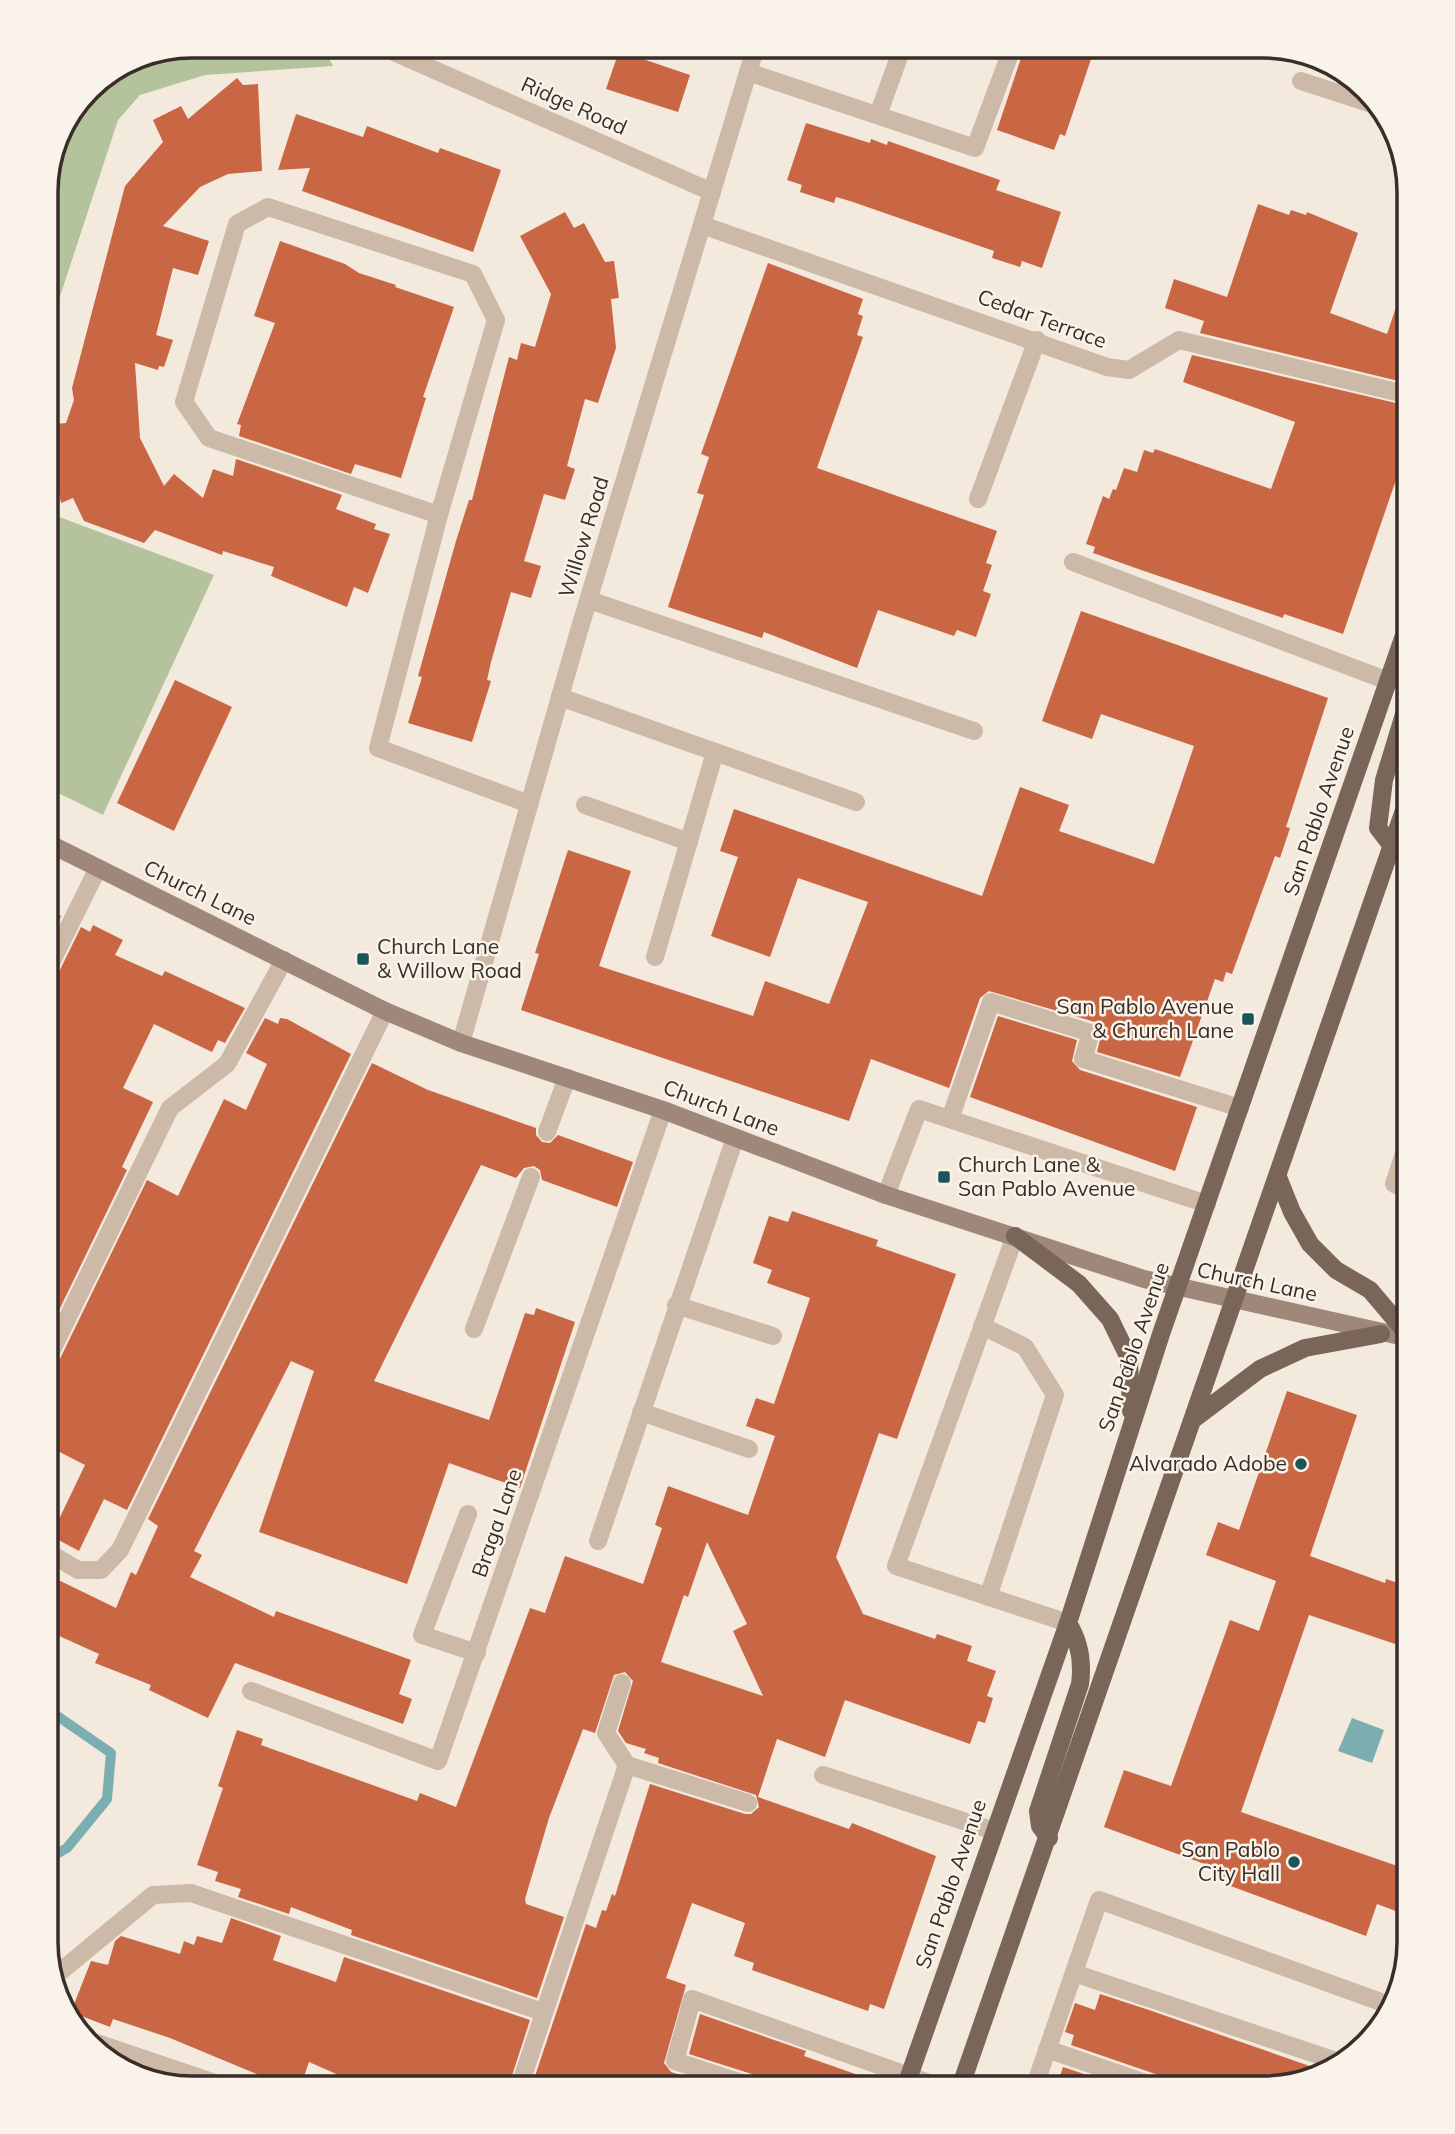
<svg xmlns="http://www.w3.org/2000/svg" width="1455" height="2134" viewBox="0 0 1455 2134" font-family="Mulish,sans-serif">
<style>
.green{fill:#b5c39c}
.water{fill:#7baeb1}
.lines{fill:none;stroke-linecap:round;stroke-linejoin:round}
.stream{stroke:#7baeb1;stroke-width:10}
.building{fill:#c96644;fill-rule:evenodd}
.lane{stroke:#ccb9a8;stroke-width:18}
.street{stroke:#ccb9a8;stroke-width:18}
.secondary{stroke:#9f8779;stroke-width:18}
.primary{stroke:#7a6559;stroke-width:18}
.poi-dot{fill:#1c565b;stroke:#faf3e9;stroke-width:2.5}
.labels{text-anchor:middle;stroke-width:5;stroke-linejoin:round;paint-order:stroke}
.street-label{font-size:21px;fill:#382d28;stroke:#faf3e9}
.poi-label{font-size:21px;fill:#382d28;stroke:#faf3e9;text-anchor:end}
.rim{fill:none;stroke:#382d28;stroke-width:3.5}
</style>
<rect width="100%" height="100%" fill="#f3e9dd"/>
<g class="green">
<path d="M 192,46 L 323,46 L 333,66 L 205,75 L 140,95 L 118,120 L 46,339 L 46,183 L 57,135 L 89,88 L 136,56 Z"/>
<path d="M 46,512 L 214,575 L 103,815 L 46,787 Z"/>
</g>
<path class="water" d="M 1352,1718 L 1384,1730 L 1372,1763 L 1338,1751 Z"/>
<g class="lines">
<path class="stream" d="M 46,1860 L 67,1848 L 107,1799 L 111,1753 L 53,1713 L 46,1712"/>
</g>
<g class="building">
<path d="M 1025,46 L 1090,46 L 1087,54 L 1092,56 L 1087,71 L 1065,136 L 1060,134 L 1054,150 L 997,130 Z"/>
<path d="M 619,51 L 690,75 L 678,112 L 606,89 Z"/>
<path d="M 237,78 L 243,85 L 258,84 L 262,171 L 228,174 L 200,187 L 163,226 L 209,241 L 198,275 L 173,268 L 156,335 L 173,340 L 164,367 L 159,366 L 158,370 L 135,363 L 140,438 L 164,486 L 174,474 L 203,498 L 213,469 L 233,476 L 236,459 L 342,495 L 336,509 L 376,524 L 374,529 L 390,534 L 368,593 L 354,587 L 347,607 L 271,576 L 274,567 L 223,551 L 222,555 L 155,530 L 144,543 L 84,521 L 73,498 L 61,503 L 46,435 L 46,425 L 66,423 L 74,400 L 72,388 L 125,186 L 163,142 L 153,120 L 181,106 L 188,119 Z"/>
<path d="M 296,114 L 363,137 L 367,126 L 438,153 L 440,148 L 501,170 L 473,252 L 302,191 L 310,168 L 278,170 Z"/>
<path d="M 806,123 L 870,143 L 871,139 L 887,145 L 888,141 L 1000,180 L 996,190 L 1061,212 L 1042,268 L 1022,261 L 1020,267 L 992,258 L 994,251 L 850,201 L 836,197 L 834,203 L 800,192 L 802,185 L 787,180 Z"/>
<path d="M 1258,204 L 1289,215 L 1291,210 L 1306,215 L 1307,212 L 1358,233 L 1330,313 L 1387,334 L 1405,280 L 1410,281 L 1407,383 L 1200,333 L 1204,321 L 1165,308 L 1174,279 L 1227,297 Z"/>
<path d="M 565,212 L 574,228 L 584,223 L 605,262 L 614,261 L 619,298 L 611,299 L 616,348 L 598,403 L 585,399 L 567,466 L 575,469 L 565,500 L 544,494 L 524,561 L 541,566 L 531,598 L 511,592 L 491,662 L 487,680 L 491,681 L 472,742 L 408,723 L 422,677 L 418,676 L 456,541 L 469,500 L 472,500 L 509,357 L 517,360 L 521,343 L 535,347 L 551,294 L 520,236 Z"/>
<path d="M 280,241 L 345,264 L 359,273 L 396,285 L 395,287 L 454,307 L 423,397 L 426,398 L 401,478 L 355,464 L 351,474 L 239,436 L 241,425 L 237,424 L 275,323 L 254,316 Z"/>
<path d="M 768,263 L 863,299 L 858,314 L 863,316 L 857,335 L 863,337 L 817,468 L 997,531 L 986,563 L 992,565 L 983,591 L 991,594 L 976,637 L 957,630 L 954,636 L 878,610 L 857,668 L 764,632 L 762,638 L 668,607 L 704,495 L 697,493 L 709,457 L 701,454 Z"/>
<path d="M 1192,355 L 1400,404 L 1396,417 L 1405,420 L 1401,433 L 1405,434 L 1402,440 L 1409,442 L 1343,634 L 1284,614 L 1283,618 L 1147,572 L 1093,553 L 1095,547 L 1086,544 L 1103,496 L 1109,499 L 1113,489 L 1116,490 L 1124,468 L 1137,472 L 1144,450 L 1153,453 L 1155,449 L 1271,489 L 1295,422 L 1183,382 Z"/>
<path d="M 1081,611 L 1328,698 L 1286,827 L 1290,828 L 1280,858 L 1275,856 L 1232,974 L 1226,972 L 1223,982 L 1215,979 L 1180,1077 L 1097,1052 L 1102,1031 L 1095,1022 L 989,991 L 980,998 L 949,1088 L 871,1059 L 849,1121 L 521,1010 L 539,954 L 535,953 L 568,850 L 631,871 L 599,966 L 753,1016 L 765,981 L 829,1004 L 868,902 L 798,878 L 770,957 L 711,936 L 738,857 L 720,851 L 734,809 L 982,896 L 1020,787 L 1069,805 L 1059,831 L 1154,864 L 1194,746 L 1101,714 L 1092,739 L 1042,721 Z"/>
<path d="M 175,680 L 232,707 L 174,831 L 117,803 Z"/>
<path d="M 46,908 L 61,916 L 46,948 Z"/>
<path d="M 93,925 L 123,940 L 115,955 L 162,976 L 165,971 L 245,1008 L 225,1043 L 218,1040 L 212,1052 L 154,1024 L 123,1088 L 153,1102 L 122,1167 L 127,1170 L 46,1337 L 46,984 L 56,978 L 81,927 L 90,932 Z"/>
<path d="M 998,1016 L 1077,1040 L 1072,1061 L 1080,1070 L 1197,1107 L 1175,1171 L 970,1097 Z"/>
<path d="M 265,1018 L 278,1024 L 280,1018 L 287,1019 L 351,1054 L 127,1510 L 104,1499 L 79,1551 L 51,1536 L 85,1465 L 46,1445 L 46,1373 L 56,1367 L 147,1180 L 178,1196 L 224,1099 L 246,1110 L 267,1064 L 246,1053 Z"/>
<path d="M 372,1063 L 428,1090 L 536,1128 L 536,1135 L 542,1142 L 550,1143 L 558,1135 L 633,1162 L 617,1207 L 542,1180 L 540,1170 L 534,1166 L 524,1168 L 516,1178 L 481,1165 L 374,1381 L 489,1420 L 525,1313 L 534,1315 L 536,1308 L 575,1322 L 520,1488 L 449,1463 L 407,1584 L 259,1532 L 314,1371 L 291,1361 L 194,1551 L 202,1555 L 190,1577 L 274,1617 L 276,1611 L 411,1660 L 399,1694 L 412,1699 L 403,1724 L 235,1663 L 208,1718 L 149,1690 L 151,1685 L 95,1663 L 99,1654 L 46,1630 L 46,1574 L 116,1608 L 131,1572 L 136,1575 L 158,1526 L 148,1519 Z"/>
<path d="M 792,1211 L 878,1240 L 876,1246 L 956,1274 L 897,1439 L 879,1433 L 836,1557 L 863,1614 L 935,1639 L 937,1634 L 972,1646 L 967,1661 L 996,1671 L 987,1696 L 993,1698 L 985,1723 L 978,1721 L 970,1744 L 845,1700 L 825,1757 L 777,1739 L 758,1797 L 849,1829 L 852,1823 L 936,1856 L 884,2009 L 870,2004 L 868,2011 L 752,1970 L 754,1963 L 734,1956 L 745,1923 L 692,1903 L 666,1978 L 686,1985 L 664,2063 L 671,2072 L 722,2088 L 531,2088 L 586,1924 L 596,1928 L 602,1910 L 606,1911 L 612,1894 L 615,1896 L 650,1784 L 745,1814 L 751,1814 L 759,1807 L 756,1795 L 658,1763 L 659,1758 L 644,1753 L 646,1749 L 626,1743 L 618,1731 L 633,1681 L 625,1672 L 614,1675 L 595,1733 L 583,1729 L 549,1818 L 525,1899 L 526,1904 L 564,1917 L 537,1998 L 351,1935 L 352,1930 L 291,1907 L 289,1914 L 238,1897 L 241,1889 L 215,1881 L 218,1872 L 197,1865 L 223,1788 L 218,1786 L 237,1730 L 263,1739 L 261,1745 L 417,1801 L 420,1793 L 456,1807 L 530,1608 L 545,1613 L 565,1556 L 643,1584 L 662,1528 L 655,1525 L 668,1486 L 748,1515 L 775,1436 L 746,1426 L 756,1398 L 774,1404 L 810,1298 L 767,1283 L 772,1270 L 753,1263 L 769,1216 L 788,1222 ZM 707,1542 L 747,1624 L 733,1631 L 763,1696 L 661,1662 L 684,1595 L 688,1597 Z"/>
<path d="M 1287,1391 L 1357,1415 L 1310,1556 L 1385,1583 L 1386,1579 L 1410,1587 L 1410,1649 L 1309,1615 L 1241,1812 L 1409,1870 L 1409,1916 L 1377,1904 L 1366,1936 L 1217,1881 L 1221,1870 L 1104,1827 L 1124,1770 L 1171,1786 L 1230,1620 L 1259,1631 L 1276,1581 L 1206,1555 L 1218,1522 L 1239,1530 Z"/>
<path d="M 231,1918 L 281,1936 L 273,1960 L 336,1982 L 344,1957 L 530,2020 L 508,2088 L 368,2088 L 309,2062 L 300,2088 L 290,2088 L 170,2038 L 113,2019 L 110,2027 L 71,2012 L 91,1961 L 108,1965 L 115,1941 L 121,1936 L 180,1954 L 184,1941 L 194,1945 L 197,1936 L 222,1943 Z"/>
<path d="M 1100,1994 L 1152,2011 L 1327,2072 L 1264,2088 L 1171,2088 L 1164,2077 L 1071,2045 L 1074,2035 L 1065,2032 L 1075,2003 L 1095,2010 Z"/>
<path d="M 700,2014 L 806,2051 L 804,2056 L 884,2084 L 883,2088 L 768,2088 L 761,2077 L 689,2054 Z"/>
<path d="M 1063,2067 L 1126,2088 L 1056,2088 Z"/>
</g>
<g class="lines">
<g class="lane">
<path d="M 748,72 L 975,148 L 1013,46"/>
<path d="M 1301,81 L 1378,106"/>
<path d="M 878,115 L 903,46"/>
<path d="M 702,225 L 1107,367 L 1129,370 L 1179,340 L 1409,395"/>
<path d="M 978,499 L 1037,340"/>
<path d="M 439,515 L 209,438 L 184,402 L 237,224 L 268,207 L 473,274 L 496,320 L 439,515 L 378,748 L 529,804"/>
<path d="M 1073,562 L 1388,681"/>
<path d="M 589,600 L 974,731"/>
<path d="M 560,697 L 856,802"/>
<path d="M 585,805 L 689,842"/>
<path d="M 1392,846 L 1409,853"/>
<path d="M 655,957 L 715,752"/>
<path d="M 46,973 L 98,868"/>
<path d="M 950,1119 L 991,1002 L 1091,1033 L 1083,1059 L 1240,1108"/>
<path d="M 547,1132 L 567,1078"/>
<path d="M 1409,1190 L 1394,1184 L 1409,1138"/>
<path d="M 886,1195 L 919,1109 L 1207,1204"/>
<path d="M 1015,1236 L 896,1566 L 1068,1623"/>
<path d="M 676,1305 L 773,1336"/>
<path d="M 982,1326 L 1025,1347 L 1055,1395 L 988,1597"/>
<path d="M 474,1329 L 531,1177"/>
<path d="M 46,1362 L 170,1108 L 227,1064 L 284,960"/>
<path d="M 641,1412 L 749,1449"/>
<path d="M 468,1514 L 422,1635 L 477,1653"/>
<path d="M 598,1541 L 735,1138"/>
<path d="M 46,1551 L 78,1570 L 101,1570 L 120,1550 L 385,1011"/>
<path d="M 622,1683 L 606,1733 L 627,1765"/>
<path d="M 251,1691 L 438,1761 L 663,1110"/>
<path d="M 823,1775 L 994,1831"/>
<path d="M 1074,1973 L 1342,2063"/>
<path d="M 55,1976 L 153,1895 L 191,1893 L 543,2012"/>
<path d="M 91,2041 L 230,2088"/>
<path d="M 1047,2049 L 1160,2088"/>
<path d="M 519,2088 L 627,1765 L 748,1803"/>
<path d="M 757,2088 L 675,2061 L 692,1999 L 943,2088"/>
<path d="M 1034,2088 L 1099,1900 L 1392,2006"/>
</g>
<g class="street">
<path d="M 380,46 L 712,192"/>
<path d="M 461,1043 L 578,634 L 756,46"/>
</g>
<path class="secondary" d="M 46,842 L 385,1011 L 461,1043 L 663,1110 L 886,1195 L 1144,1279 L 1409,1338"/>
<g class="primary">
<path d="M 1392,846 L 1378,828 L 1384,780 L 1409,698"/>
<path d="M 1278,1177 L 1292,1212 L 1310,1244 L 1336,1270 L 1370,1290 L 1409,1336"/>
<path d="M 1015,1236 L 1079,1284 L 1110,1319 L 1129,1358 L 1131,1411"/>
<path d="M 1195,1418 L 1260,1369 L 1305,1348 L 1381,1334"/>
<path d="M 1049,1838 L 1040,1826 L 1038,1811 L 1080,1684 C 1083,1662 1080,1642 1068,1623"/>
<path d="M 905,2088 L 1068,1623 L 1161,1334 L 1409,621"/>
<path d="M 960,2088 L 1409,796"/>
</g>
</g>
<g class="poi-dot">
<rect x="356" y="952" width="14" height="14" rx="3.5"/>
<rect x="1241" y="1012" width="14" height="14" rx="3.5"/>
<rect x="937" y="1170" width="14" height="14" rx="3.5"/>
<circle cx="1301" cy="1464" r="7"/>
<circle cx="1294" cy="1862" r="7"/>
</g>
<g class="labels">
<g class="street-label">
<text transform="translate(574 106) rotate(24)" y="7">Ridge Road</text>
<text transform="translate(1042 319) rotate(20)" y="7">Cedar Terrace</text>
<text transform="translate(584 537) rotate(-73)" y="7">Willow Road</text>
<text transform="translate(1319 811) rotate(-71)" y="7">San Pablo Avenue</text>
<text transform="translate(200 893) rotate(26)" y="7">Church Lane</text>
<text transform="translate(721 1108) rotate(21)" y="7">Church Lane</text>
<text transform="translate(1257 1282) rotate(12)" y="7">Church Lane</text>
<text transform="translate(1134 1347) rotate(-71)" y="7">San Pablo Avenue</text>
<text transform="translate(497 1523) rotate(-71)" y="7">Braga Lane</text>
<text transform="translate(951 1884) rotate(-71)" y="7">San Pablo Avenue</text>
</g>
<g class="poi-label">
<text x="377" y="954" text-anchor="start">Church Lane<tspan x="377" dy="24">&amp; Willow Road</tspan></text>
<text x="1234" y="1014">San Pablo Avenue<tspan x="1234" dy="24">&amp; Church Lane</tspan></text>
<text x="958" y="1172" text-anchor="start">Church Lane &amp;<tspan x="958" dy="24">San Pablo Avenue</tspan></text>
<text x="1287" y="1471">Alvarado Adobe</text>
<text x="1280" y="1857">San Pablo<tspan x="1280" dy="24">City Hall</tspan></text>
</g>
</g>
<path d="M0 0H1455V2134H0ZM192 58H1263A134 134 0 0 1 1397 192V1942A134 134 0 0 1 1263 2076H192A134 134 0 0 1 58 1942V192A134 134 0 0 1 192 58Z" fill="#faf3e9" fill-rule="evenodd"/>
<path class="rim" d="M192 58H1263A134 134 0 0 1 1397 192V1942A134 134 0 0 1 1263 2076H192A134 134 0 0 1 58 1942V192A134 134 0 0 1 192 58Z"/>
</svg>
